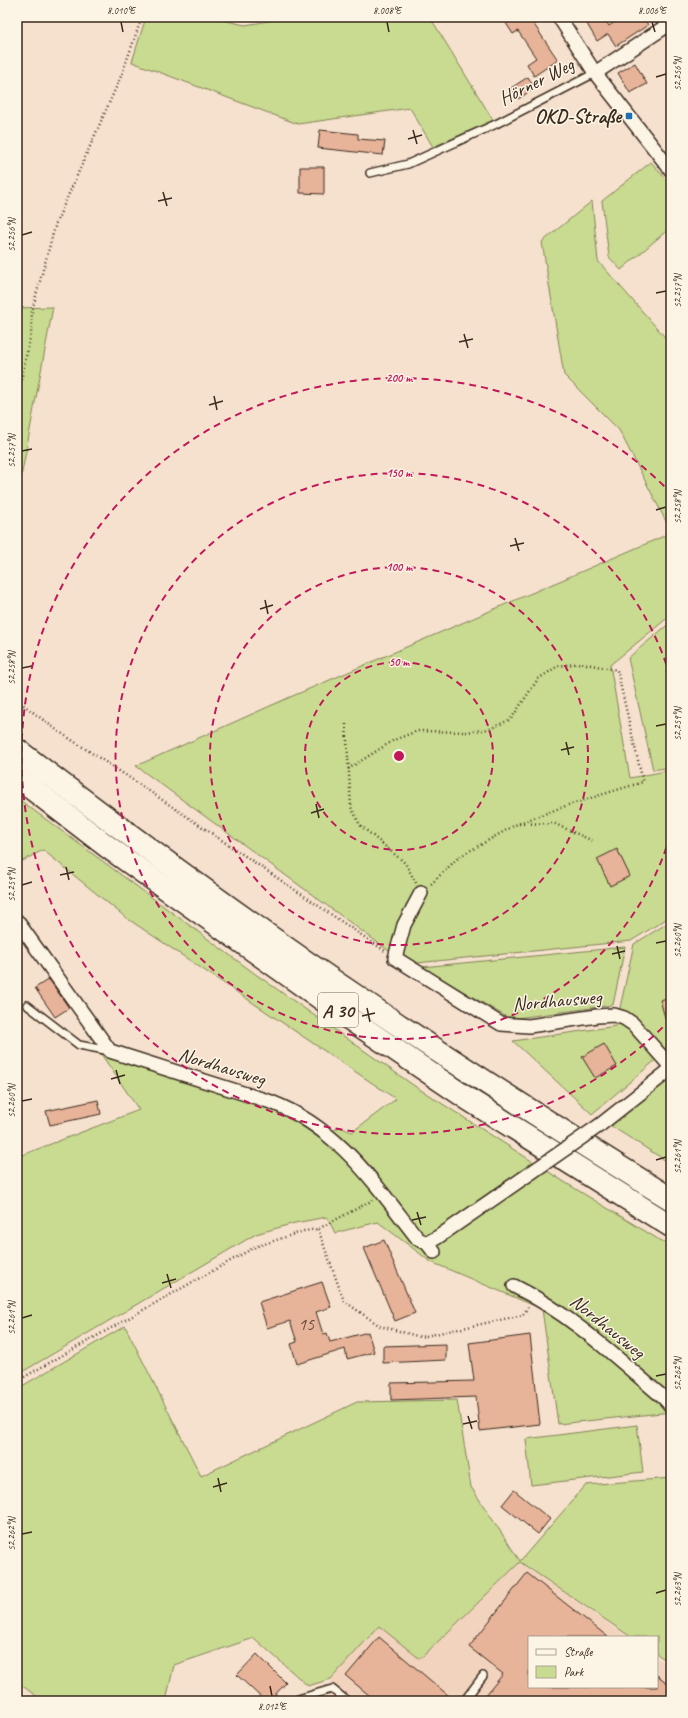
<svg xmlns="http://www.w3.org/2000/svg" width="688" height="1718" viewBox="0 0 688 1718" font-family="Caveat,sans-serif">
<style>
.built{fill:#f2d3be}
.green{fill:#c8db90;stroke:#828257}
.building{fill:#e7b399;stroke:#3b2a1e}
.lines{fill:none;stroke-linecap:round;stroke-linejoin:round}
.service-casing{stroke:#3b2a1e;stroke-width:10}
.minor-casing{stroke:#3b2a1e;stroke-width:16}
.motorway-casing{stroke:#3b2a1e;stroke-width:25}
.path{stroke:#3b2a1e;stroke-width:2.5;stroke-dasharray:1 3;stroke-linecap:butt}
.service{stroke:#fcf5e5;stroke-width:7}
.minor{stroke:#fcf5e5;stroke-width:13}
.motorway{stroke:#fcf5e5;stroke-width:22}
.minor-bridge-casing{stroke:#3b2a1e;stroke-width:16;stroke-linecap:butt}
.minor-bridge{stroke:#fcf5e5;stroke-width:13}
.ticks{fill:none;stroke:#3b2a1e;stroke-width:1.5}
.ring{fill:none;stroke:#c2185b;stroke-width:2;stroke-dasharray:7 5}
.poi-dot{fill:#1f6fb2;stroke:#fcf5e5;stroke-width:1.5}
.labels{text-anchor:middle;stroke-width:3;stroke-linejoin:round;paint-order:stroke}
.number-label{font-size:18px;fill:#664c3d}
.shield{fill:#fcf5e5;stroke:#75675a;stroke-width:1}
.shield-label{font-size:19px;font-weight:bold;fill:#3b2a1e}
.street-label{font-size:20px;fill:#3b2a1e;stroke:#fcf5e5}
.poi-label{font-size:20px;font-weight:bold;fill:#3b2a1e;stroke:#fcf5e5;text-anchor:end}
.centre{fill:#c2185b;stroke:#fcf5e5;stroke-width:2}
.ring-label{font-size:12px;text-anchor:middle;font-weight:bold;fill:#c2185b;stroke:#fcf5e5;stroke-width:3;stroke-linejoin:round;paint-order:stroke}
.neatline{fill:none;stroke:#3b2a1e;stroke-width:1.5}
.ticks-label{font-size:10px;text-anchor:middle;fill:#3b2a1e}
</style>
<rect width="100%" height="100%" fill="#f6e1ce"/>
<filter id="ink" filterUnits="userSpaceOnUse"><feTurbulence type="fractalNoise" baseFrequency=".025" numOctaves="2"/><feDisplacementMap in="SourceGraphic" scale="8" xChannelSelector="R" yChannelSelector="G"/><feConvolveMatrix kernelMatrix="1 2 1 2 8 2 1 2 1" color-interpolation-filters="sRGB"/></filter>
<g filter="url(#ink)">
<path class="built" d="M 520,1562 L 628,1637 L 529,1637 L 529,1687 L 657,1687 L 657,1658 L 671,1667 L 671,1701 L 326,1701 L 332,1689 L 331,1679 L 379,1625 L 420,1659 Z"/>
<g class="green">
<path d="M 146,17 L 209,17 L 245,25 L 293,17 L 430,17 L 493,120 L 433,147 L 410,108 L 298,124 L 132,62 Z"/>
<path d="M 651,162 L 671,185 L 671,227 L 621,270 L 609,257 L 602,201 Z"/>
<path d="M 592,201 L 598,261 L 671,344 L 671,531 L 619,430 L 564,375 L 542,242 Z"/>
<path d="M 53,307 L 17,499 L 17,308 Z"/>
<path d="M 671,533 L 671,615 L 610,665 L 630,778 L 671,770 L 671,916 L 631,941 L 407,964 L 136,766 L 288,698 Z"/>
<path d="M 671,622 L 671,767 L 653,770 L 628,658 Z"/>
<path d="M 17,798 L 254,973 L 413,1085 L 566,1183 L 671,1247 L 671,1412 L 558,1424 L 542,1309 L 431,1262 L 378,1222 L 335,1233 L 327,1217 L 295,1223 L 256,1234 L 17,1375 L 17,1157 L 139,1110 L 101,1054 L 282,1112 L 319,1138 L 340,1127 L 352,1132 L 396,1099 L 125,917 L 43,850 L 17,864 Z"/>
<path d="M 671,921 L 671,1047 L 592,1114 L 513,1041 L 616,1026 L 634,944 Z"/>
<path d="M 625,947 L 613,1005 L 510,1019 L 422,967 Z"/>
<path d="M 671,1074 L 671,1164 L 611,1126 Z"/>
<path d="M 125,1326 L 201,1476 L 357,1402 L 457,1400 L 471,1487 L 520,1561 L 586,1485 L 671,1478 L 671,1664 L 657,1654 L 657,1637 L 631,1637 L 520,1562 L 420,1659 L 379,1626 L 331,1679 L 308,1686 L 254,1638 L 174,1665 L 166,1701 L 43,1701 L 17,1682 L 17,1389 Z"/>
<path d="M 637,1425 L 643,1472 L 531,1485 L 526,1439 Z"/>
</g>
<g class="building">
<path d="M 502,17 L 529,17 L 558,60 L 534,76 L 527,64 L 536,58 L 518,31 L 513,34 Z"/>
<path d="M 599,17 L 603,17 L 609,26 L 622,17 L 643,17 L 648,25 L 616,46 L 608,34 L 597,41 L 587,24 Z"/>
<path d="M 635,63 L 647,84 L 630,93 L 618,73 Z"/>
<path d="M 528,77 L 535,88 L 518,99 L 511,88 Z"/>
<path d="M 320,130 L 358,134 L 358,139 L 385,141 L 383,155 L 318,148 Z"/>
<path d="M 300,167 L 324,167 L 324,194 L 300,193 Z"/>
<path d="M 617,849 L 630,876 L 610,886 L 597,859 Z"/>
<path d="M 49,979 L 69,1008 L 55,1017 L 35,988 Z"/>
<path d="M 671,997 L 671,1028 L 668,1028 L 660,1000 Z"/>
<path d="M 604,1044 L 617,1066 L 595,1078 L 582,1057 Z"/>
<path d="M 98,1100 L 101,1114 L 50,1125 L 46,1111 Z"/>
<path d="M 384,1240 L 415,1313 L 395,1321 L 364,1248 Z"/>
<path d="M 322,1282 L 331,1307 L 316,1312 L 323,1334 L 327,1333 L 330,1342 L 368,1332 L 374,1352 L 347,1359 L 345,1349 L 297,1364 L 291,1344 L 297,1342 L 290,1321 L 267,1328 L 259,1302 Z"/>
<path d="M 530,1335 L 540,1424 L 480,1431 L 476,1397 L 391,1400 L 391,1383 L 474,1381 L 469,1343 Z"/>
<path d="M 446,1344 L 446,1360 L 383,1363 L 383,1346 Z"/>
<path d="M 514,1490 L 550,1519 L 538,1534 L 502,1505 Z"/>
<path d="M 527,1573 L 608,1637 L 529,1637 L 529,1687 L 657,1687 L 657,1675 L 671,1686 L 671,1701 L 481,1701 L 503,1674 L 469,1647 Z"/>
<path d="M 379,1637 L 455,1701 L 376,1701 L 346,1676 Z"/>
<path d="M 257,1654 L 286,1683 L 269,1701 L 265,1701 L 237,1675 Z"/>
</g>
<g class="lines">
<defs>
<g id="service">
<path d="M 370,173 L 408,164 L 496,124 L 595,73"/>
<path d="M 27,1005 L 79,1045 L 110,1051"/>
<path d="M 295,1700 L 332,1689 L 347,1701"/>
<path d="M 464,1701 L 483,1676"/>
</g>
<g id="minor">
<path d="M 559,17 L 595,73 L 671,170"/>
<path d="M 595,73 L 671,23"/>
<path d="M 421,893 L 404,925 L 395,958 L 501,1024 L 529,1026 L 597,1016 L 614,1015 L 624,1018 L 633,1024 L 671,1067"/>
<path d="M 17,921 L 110,1051 L 271,1102 C 339,1128 374,1183 418,1239 L 427,1243 L 434,1252"/>
<path d="M 600,1125 L 671,1069"/>
<path d="M 427,1243 L 438,1237 L 522,1179"/>
<path d="M 514,1286 C 571,1314 617,1358 665,1399 L 671,1406"/>
</g>
<g id="motorway">
<path d="M 17,750 C 131,837 247,923 366,1003 C 466,1071 568,1135 671,1199"/>
<path d="M 17,777 L 108,847 L 350,1019 L 468,1099 L 671,1226"/>
</g>
</defs>
<use href="#service" class="service-casing"/>
<use href="#minor" class="minor-casing"/>
<use href="#motorway" class="motorway-casing"/>
<g class="path">
<path d="M 17,399 L 31,334 L 32,310 L 56,223 L 122,74 L 142,17"/>
<path d="M 17,700 L 58,731 L 127,776 L 385,951"/>
<path d="M 346,724 L 351,807 L 360,825 L 405,863 L 416,883"/>
<path d="M 348,769 L 394,740 L 417,731 L 466,732 L 490,729 L 511,719 L 538,679 L 558,666 L 581,663 L 617,670 L 643,782 L 571,804 L 517,824 L 459,857 L 430,885"/>
<path d="M 519,824 L 553,823 L 593,841"/>
<path d="M 318,1229 L 344,1301 L 380,1326 L 421,1337 L 523,1315 L 528,1307"/>
<path d="M 17,1381 L 255,1247 L 304,1231 L 318,1229 L 373,1200"/>
</g>
<use href="#service" class="service"/>
<use href="#minor" class="minor"/>
<use href="#motorway" class="motorway"/>
<defs>
<path id="minor-bridge" d="M 522,1179 L 600,1125"/>
</defs>
<use href="#minor-bridge" class="minor-bridge-casing"/>
<use href="#minor-bridge" class="minor-bridge"/>
</g>
</g>
<path class="ticks" d="M 121,22 L 123,32M 387,22 L 389,32M 652,22 L 655,32M 656,77 L 666,74M 413,130 L 417,144M 408,139 L 422,135M 163,192 L 167,206M 158,201 L 172,198M 22,235 L 32,232M 656,293 L 666,291M 464,334 L 468,348M 459,342 L 473,339M 214,396 L 217,410M 209,405 L 223,401M 22,451 L 32,449M 656,510 L 666,507M 515,538 L 519,551M 510,546 L 524,543M 265,600 L 268,614M 260,609 L 273,605M 22,668 L 32,666M 656,726 L 666,724M 566,742 L 569,755M 561,750 L 574,747M 316,804 L 319,818M 311,813 L 324,809M 66,867 L 69,880M 60,875 L 74,872M 22,885 L 32,882M 656,943 L 666,941M 617,946 L 620,959M 612,954 L 625,951M 367,1008 L 370,1022M 362,1016 L 375,1013M 116,1070 L 120,1084M 111,1079 L 125,1075M 22,1101 L 32,1099M 656,1160 L 666,1157M 417,1212 L 421,1225M 412,1220 L 426,1217M 167,1274 L 171,1288M 162,1283 L 176,1279M 22,1318 L 32,1315M 656,1376 L 666,1374M 468,1416 L 472,1429M 463,1424 L 477,1421M 218,1478 L 221,1492M 213,1487 L 227,1483M 22,1534 L 32,1532M 656,1593 L 666,1590M 270,1686 L 272,1696"/>
<g class="ring">
<circle cx="399" cy="756" r="94"/>
<circle cx="399" cy="756" r="189"/>
<path d="M670 836A283 283 0 1 1 670 676"/>
<path d="M671 1019A378 378 0 1 1 671 493"/>
</g>
<rect class="poi-dot" x="625" y="112" width="8" height="8" rx="2"/>
<g class="labels">
<g class="number-label">
<text x="306" y="1330">15</text>
</g>
<rect class="shield" x="318" y="993" width="40" height="34" rx="3"/>
<g class="shield-label">
<text x="338" y="1017">A 30</text>
</g>
<g class="street-label">
<text transform="translate(536 81) rotate(-27)" y="7">Hörner Weg</text>
<text transform="translate(557 1000) rotate(-5)" y="7">Nordhausweg</text>
<text transform="translate(222 1066) rotate(17)" y="7">Nordhausweg</text>
<text transform="translate(608 1326) rotate(39)" y="7">Nordhausweg</text>
</g>
<g class="poi-label">
<text x="621" y="123">OKD-Straße</text>
</g>
</g>
<circle cx="399" cy="756" r="6" class="centre"/>
<g class="ring-label">
<text x="399" y="382">200 m</text>
<text x="399" y="477">150 m</text>
<text x="399" y="571">100 m</text>
<text x="399" y="666">50 m</text>
</g>
<rect width="688" height="1718" fill="none" stroke="#fcf5e5" stroke-width="44"/>
<rect x="528" y="1636" width="130" height="52" fill="#fcf5e5" stroke="#afa495"/>
<rect x="536" y="1649" width="20" height="6" fill="#fcf5e5" stroke="#afa495"/>
<text x="564" y="1656" font-size="12" fill="#3b2a1e">Straße</text>
<rect x="536" y="1666" width="20" height="12" fill="#c8db90" stroke="#afa495"/>
<text x="564" y="1676" font-size="12" fill="#3b2a1e">Park</text>
<rect x="22" y="22" width="644" height="1674" class="neatline"/>
<g class="ticks-label">
<text x="121" y="14">8.010°E</text>
<text x="387" y="14">8.008°E</text>
<text x="652" y="14">8.006°E</text>
<text transform="translate(677 74) rotate(-90)" y="4">52.256°N</text>
<text transform="translate(11 235) rotate(-90)" y="4">52.256°N</text>
<text transform="translate(677 291) rotate(-90)" y="4">52.257°N</text>
<text transform="translate(11 451) rotate(-90)" y="4">52.257°N</text>
<text transform="translate(677 507) rotate(-90)" y="4">52.258°N</text>
<text transform="translate(11 668) rotate(-90)" y="4">52.258°N</text>
<text transform="translate(677 724) rotate(-90)" y="4">52.259°N</text>
<text transform="translate(11 885) rotate(-90)" y="4">52.259°N</text>
<text transform="translate(677 941) rotate(-90)" y="4">52.260°N</text>
<text transform="translate(11 1101) rotate(-90)" y="4">52.260°N</text>
<text transform="translate(677 1157) rotate(-90)" y="4">52.261°N</text>
<text transform="translate(11 1318) rotate(-90)" y="4">52.261°N</text>
<text transform="translate(677 1374) rotate(-90)" y="4">52.262°N</text>
<text transform="translate(11 1534) rotate(-90)" y="4">52.262°N</text>
<text transform="translate(677 1590) rotate(-90)" y="4">52.263°N</text>
<text x="272" y="1710">8.012°E</text>
</g>
</svg>
